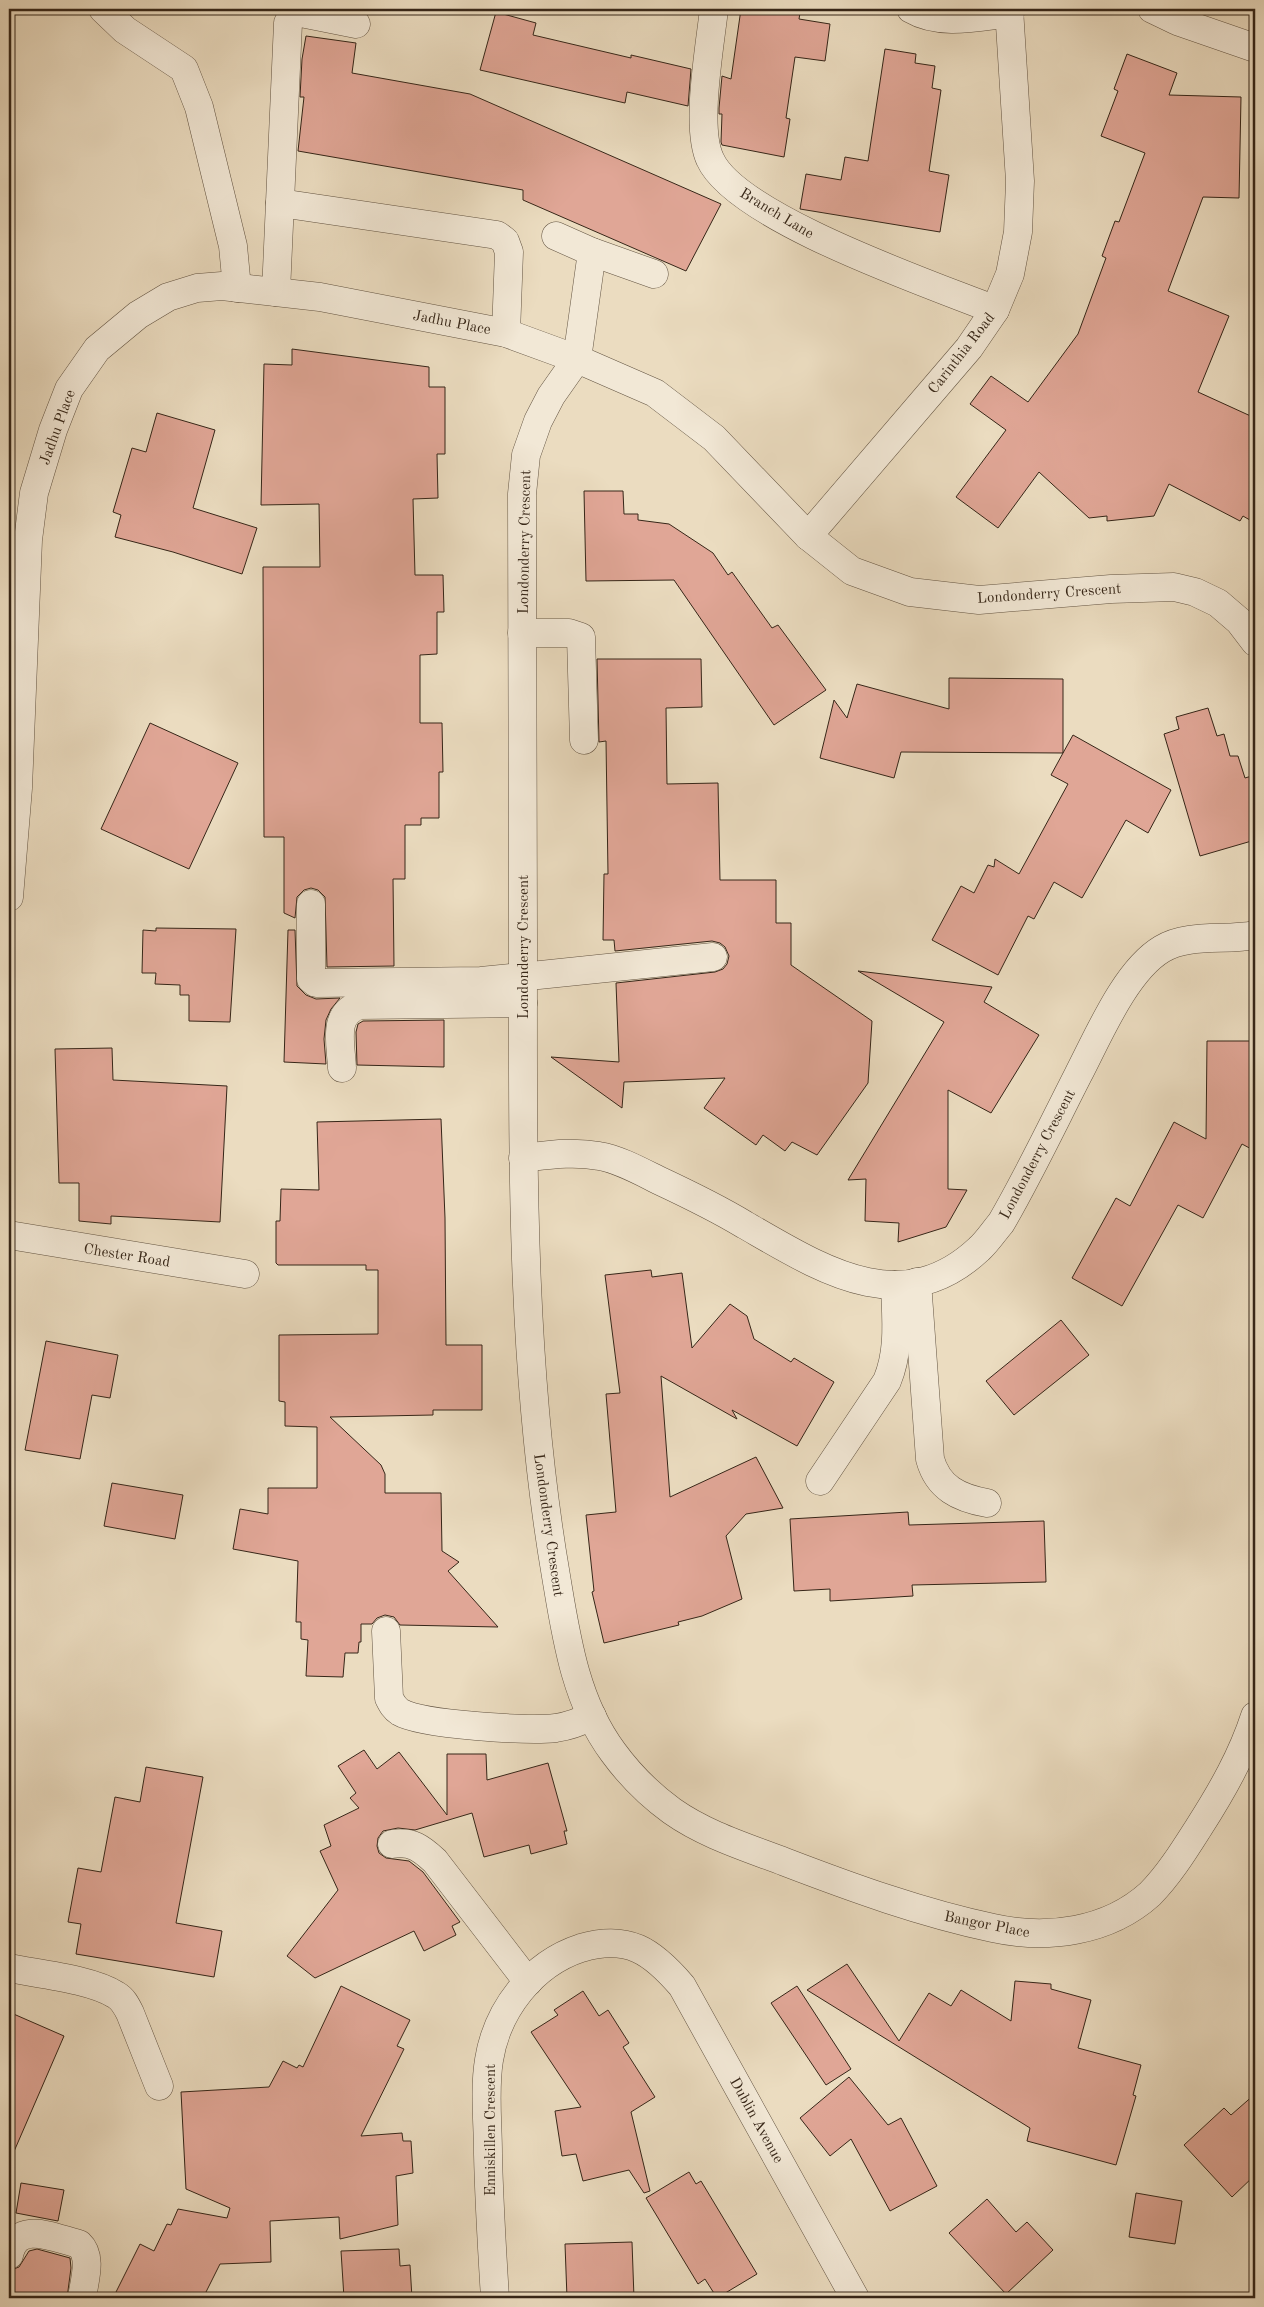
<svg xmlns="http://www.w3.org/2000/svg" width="1264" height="2307" viewBox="0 0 1264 2307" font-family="'Old Standard TT',serif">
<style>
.building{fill:#e0a696;stroke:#362618}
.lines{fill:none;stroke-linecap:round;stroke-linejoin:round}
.minor-casing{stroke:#635442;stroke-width:29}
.minor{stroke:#f2e8d6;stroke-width:28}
.labels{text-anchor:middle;stroke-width:5;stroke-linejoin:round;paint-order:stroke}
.street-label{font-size:15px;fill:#362618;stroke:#f2e8d6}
</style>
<rect width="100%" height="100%" fill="#ebdcc0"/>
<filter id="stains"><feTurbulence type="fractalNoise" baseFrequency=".004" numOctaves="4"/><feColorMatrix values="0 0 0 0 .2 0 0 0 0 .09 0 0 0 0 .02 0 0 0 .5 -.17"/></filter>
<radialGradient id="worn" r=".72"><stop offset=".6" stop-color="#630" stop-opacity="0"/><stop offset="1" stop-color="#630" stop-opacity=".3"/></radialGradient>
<g class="building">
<path d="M 741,9 L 772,9 L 800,13 L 799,19 L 830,24 L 825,61 L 795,57 L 786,118 L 790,119 L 784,157 L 722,145 L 721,142 L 722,114 L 719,114 L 719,108 L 722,76 L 731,79 Z"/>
<path d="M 496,12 L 536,23 L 533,35 L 631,58 L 631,55 L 691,69 L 688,106 L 627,92 L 625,103 L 480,70 Z"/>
<path d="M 306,36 L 356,43 L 352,73 L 470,94 L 721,204 L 686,271 L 523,200 L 523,190 L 298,151 L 304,97 L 300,97 L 302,59 Z"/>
<path d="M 885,49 L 916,54 L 915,63 L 935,66 L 932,88 L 941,90 L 929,171 L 949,175 L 940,232 L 800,209 L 806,174 L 841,180 L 845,157 L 868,161 Z"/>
<path d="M 1127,54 L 1177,73 L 1169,95 L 1241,97 L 1239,198 L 1203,197 L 1168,291 L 1229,316 L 1198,392 L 1255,418 L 1255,523 L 1243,516 L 1240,521 L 1169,484 L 1154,516 L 1107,521 L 1107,516 L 1089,518 L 1039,472 L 998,528 L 956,497 L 1006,430 L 970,404 L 991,376 L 1028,402 L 1078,334 L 1106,258 L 1102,256 L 1115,221 L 1119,222 L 1145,153 L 1101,136 L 1118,91 L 1114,89 Z"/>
<path d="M 292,349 L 429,367 L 429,387 L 445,387 L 445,454 L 437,454 L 438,498 L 413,499 L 415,575 L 443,575 L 444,612 L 437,612 L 437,654 L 420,655 L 420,723 L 442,723 L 443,772 L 439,772 L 439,818 L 421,818 L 421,825 L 405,825 L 405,879 L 393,879 L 394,966 L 327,967 L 325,897 L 318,890 L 311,888 L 304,890 L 297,897 L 295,918 L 284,913 L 284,837 L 264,837 L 263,567 L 320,567 L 319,504 L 261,505 L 264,364 L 292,365 Z"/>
<path d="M 157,413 L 215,430 L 193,508 L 257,528 L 242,574 L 173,552 L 115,537 L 121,515 L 113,512 L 132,448 L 146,452 Z"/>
<path d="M 584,491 L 623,491 L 624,514 L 638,514 L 638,520 L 669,524 L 713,553 L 728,575 L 732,572 L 772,628 L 778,625 L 826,690 L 774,725 L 674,580 L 586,581 Z"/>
<path d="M 597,659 L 701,659 L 702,707 L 666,708 L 667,784 L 718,783 L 720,880 L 776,880 L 776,923 L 791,923 L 791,965 L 872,1021 L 868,1083 L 817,1155 L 792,1142 L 785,1151 L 763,1135 L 756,1145 L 704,1108 L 725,1078 L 624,1082 L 622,1108 L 551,1057 L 619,1062 L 616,983 L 715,972 L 723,969 L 727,964 L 729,956 L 725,947 L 720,943 L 712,941 L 615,951 L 614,940 L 603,940 L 604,874 L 608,874 L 606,741 L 599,742 Z"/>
<path d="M 949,678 L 1063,679 L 1063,753 L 1073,735 L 1171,790 L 1148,833 L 1126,820 L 1082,898 L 1054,882 L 1034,919 L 1028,916 L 998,975 L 932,940 L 961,886 L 974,893 L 988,865 L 994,867 L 995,859 L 1019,874 L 1068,784 L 1051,775 L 1063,753 L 901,752 L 894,778 L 820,758 L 834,700 L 847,718 L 857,684 L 949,709 Z"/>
<path d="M 1208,708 L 1217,736 L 1224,734 L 1230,756 L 1238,756 L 1245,778 L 1255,775 L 1255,840 L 1200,856 L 1164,734 L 1179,729 L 1176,717 Z"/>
<path d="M 150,723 L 238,763 L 189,869 L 101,829 Z"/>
<path d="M 156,928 L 236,929 L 230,1022 L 189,1021 L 189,995 L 180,995 L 180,985 L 155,984 L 156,973 L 142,973 L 143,930 L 156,931 Z"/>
<path d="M 288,930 L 295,930 L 297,986 L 306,995 L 316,999 L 340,998 L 331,1009 L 326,1020 L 324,1039 L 326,1064 L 284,1062 Z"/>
<path d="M 858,971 L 992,987 L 984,1002 L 1039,1035 L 991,1113 L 948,1090 L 948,1189 L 967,1190 L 946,1227 L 898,1242 L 899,1223 L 865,1221 L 866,1179 L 848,1180 L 944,1022 Z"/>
<path d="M 444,1020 L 444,1067 L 357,1065 L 356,1032 L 358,1024 L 363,1021 Z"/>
<path d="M 1207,1041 L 1255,1041 L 1255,1151 L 1242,1144 L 1203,1218 L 1178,1205 L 1122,1306 L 1072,1278 L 1116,1198 L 1130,1206 L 1174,1122 L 1206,1139 Z"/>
<path d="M 112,1048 L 113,1080 L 227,1086 L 220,1222 L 111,1216 L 111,1224 L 79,1221 L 79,1183 L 59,1183 L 55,1049 Z"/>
<path d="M 441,1119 L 445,1218 L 446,1345 L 482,1345 L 482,1410 L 433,1410 L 433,1415 L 330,1417 L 381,1465 L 385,1474 L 385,1493 L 441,1493 L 442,1551 L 459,1562 L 448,1571 L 498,1627 L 400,1625 L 394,1617 L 385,1615 L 377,1618 L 372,1624 L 361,1624 L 361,1642 L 359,1642 L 358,1653 L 345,1653 L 343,1677 L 306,1676 L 308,1640 L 301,1639 L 301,1622 L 296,1622 L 298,1561 L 233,1549 L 240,1509 L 268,1514 L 268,1488 L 317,1488 L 317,1427 L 285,1426 L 285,1402 L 279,1401 L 279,1335 L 378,1334 L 378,1270 L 366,1270 L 366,1265 L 278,1265 L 276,1263 L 276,1221 L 280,1221 L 281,1189 L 319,1190 L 317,1122 Z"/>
<path d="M 651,1270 L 652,1277 L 682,1273 L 692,1348 L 730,1304 L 747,1316 L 754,1339 L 791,1362 L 794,1358 L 834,1382 L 797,1446 L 732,1410 L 737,1419 L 661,1376 L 670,1497 L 756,1457 L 783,1508 L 746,1514 L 726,1536 L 742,1599 L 702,1616 L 678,1622 L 679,1625 L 604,1643 L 592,1592 L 594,1591 L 586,1515 L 616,1512 L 606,1394 L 620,1393 L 605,1275 Z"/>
<path d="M 1061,1320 L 1089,1355 L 1014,1415 L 986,1381 Z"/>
<path d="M 46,1341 L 118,1355 L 110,1398 L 92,1395 L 80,1459 L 25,1450 Z"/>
<path d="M 112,1483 L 183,1495 L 175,1539 L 104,1526 Z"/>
<path d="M 908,1512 L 909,1525 L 1044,1521 L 1046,1582 L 912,1585 L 913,1596 L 830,1601 L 830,1589 L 794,1591 L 790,1519 Z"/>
<path d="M 364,1750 L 377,1769 L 399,1752 L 447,1815 L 447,1754 L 486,1754 L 487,1780 L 548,1763 L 567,1831 L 564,1831 L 567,1844 L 531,1854 L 529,1845 L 484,1857 L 472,1813 L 415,1830 L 398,1828 L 383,1831 L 378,1838 L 377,1846 L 379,1853 L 386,1858 L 409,1861 L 423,1872 L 460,1922 L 452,1926 L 456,1935 L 424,1951 L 414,1931 L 315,1978 L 287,1956 L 338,1890 L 320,1851 L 331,1846 L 324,1825 L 359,1808 L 350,1798 L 356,1793 L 338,1766 Z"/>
<path d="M 146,1767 L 203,1777 L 176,1923 L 222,1931 L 214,1977 L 76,1954 L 81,1924 L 68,1922 L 78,1868 L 101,1872 L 115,1797 L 140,1802 Z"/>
<path d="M 847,1964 L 899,2041 L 929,1993 L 951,2006 L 961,1990 L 1011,2021 L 1015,1981 L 1051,1984 L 1051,1989 L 1091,2000 L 1078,2048 L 1141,2065 L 1133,2095 L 1136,2096 L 1116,2165 L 1027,2141 L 1030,2128 L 807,1990 Z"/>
<path d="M 341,1986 L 410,2020 L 397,2046 L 404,2049 L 361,2136 L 402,2133 L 403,2141 L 411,2141 L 413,2173 L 396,2176 L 398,2225 L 340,2239 L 339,2217 L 270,2221 L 271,2262 L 220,2264 L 203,2298 L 113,2298 L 140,2244 L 154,2251 L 167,2224 L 171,2225 L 178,2209 L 227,2218 L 230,2208 L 186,2189 L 181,2092 L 269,2087 L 283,2061 L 297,2068 L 299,2065 L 303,2067 Z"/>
<path d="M 797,1986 L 851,2069 L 826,2085 L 771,2003 Z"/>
<path d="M 583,1991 L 599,2016 L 608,2010 L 629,2043 L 623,2047 L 655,2097 L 631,2112 L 650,2191 L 644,2193 L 629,2170 L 583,2181 L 576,2154 L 562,2156 L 555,2111 L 581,2107 L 531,2032 L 558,2015 L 554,2010 Z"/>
<path d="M 9,2012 L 64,2036 L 9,2163 Z"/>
<path d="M 849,2077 L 888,2125 L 901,2118 L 937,2186 L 890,2211 L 851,2139 L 830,2156 L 800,2118 Z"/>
<path d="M 1255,2094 L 1255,2175 L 1232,2197 L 1184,2145 L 1224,2108 L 1231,2115 Z"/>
<path d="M 689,2172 L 696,2184 L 701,2181 L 757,2274 L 717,2298 L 705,2279 L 698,2284 L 646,2198 Z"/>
<path d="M 21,2183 L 64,2190 L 58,2221 L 16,2213 Z"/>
<path d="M 1136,2193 L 1182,2201 L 1175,2244 L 1129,2237 Z"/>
<path d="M 987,2199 L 1016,2232 L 1027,2222 L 1053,2250 L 1006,2294 L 949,2233 Z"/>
<path d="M 632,2242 L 634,2298 L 567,2298 L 565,2244 Z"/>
<path d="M 37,2249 L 70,2258 L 71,2268 L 67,2298 L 9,2298 L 11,2270 L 19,2267 L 29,2251 Z"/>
<path d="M 399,2249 L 400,2266 L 410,2265 L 412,2298 L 344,2298 L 341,2251 Z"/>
</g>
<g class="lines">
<defs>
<g id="minor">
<path d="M 103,9 L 125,30 L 184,69 L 199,107 L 233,246 L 237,288"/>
<path d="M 714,9 C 710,46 695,127 710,159 C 736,218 933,285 995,310"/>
<path d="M 911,9 C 940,26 977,17 1010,13"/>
<path d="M 1152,9 L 1177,21 L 1255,48"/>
<path d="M 280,203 L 497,235 L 505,241 L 509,252 L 506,333"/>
<path d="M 556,236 L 592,252 L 654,274"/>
<path d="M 592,252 L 577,359 L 551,396 L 538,421 L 526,455 L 522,494 C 522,643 523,793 523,942 C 523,1153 520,1367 556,1576 C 566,1636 575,1701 613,1752 C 629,1774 650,1795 672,1811 C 706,1835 746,1847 785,1862 C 853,1888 922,1913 993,1928 C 1047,1940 1108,1932 1150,1894 C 1169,1875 1185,1849 1199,1827 C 1222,1791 1242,1756 1255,1716"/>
<path d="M 276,292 L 288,23 L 293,15 L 301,13 L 356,24"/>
<path d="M 808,536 L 969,348 L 995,310 L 1010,274 L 1018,232 L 1020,181 L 1009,9"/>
<path d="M 522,633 L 569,633 L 581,637 L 584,740"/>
<path d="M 9,897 L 18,788 L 28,540 L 34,493 L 53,430 L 69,389 L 97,349 L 138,315 L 168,297 L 197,288 L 222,286 L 320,297 L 506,333 L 577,359 L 655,393 L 714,438 L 808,536 L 852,571 L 910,592 L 979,600 L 1111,589 L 1174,587 L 1195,592 L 1218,603 L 1239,621 L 1255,642"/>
<path d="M 311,904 L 311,979 L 316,983 L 481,981 L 713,957"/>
<path d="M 342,1068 C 341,1043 332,1015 359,1005 L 523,1003"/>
<path d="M 523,1158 C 549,1155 573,1151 599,1156 C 618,1159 640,1171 658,1180 C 688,1194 717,1208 745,1225 C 820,1268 901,1322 979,1249 C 987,1242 994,1231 1001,1223 C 1029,1175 1053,1124 1078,1075 C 1098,1037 1125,971 1162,949 C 1188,933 1226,941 1255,935"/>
<path d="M 9,1235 L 245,1274"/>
<path d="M 917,1282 L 930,1459 C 938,1488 959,1498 987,1503"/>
<path d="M 820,1481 L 887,1381 C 900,1350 896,1318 895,1285"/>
<path d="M 386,1631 L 389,1698 C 392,1704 394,1708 400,1712 C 422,1725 529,1731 556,1728 C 569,1726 580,1722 592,1716"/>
<path d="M 392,1844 C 412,1841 421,1848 435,1861 L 528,1982"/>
<path d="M 9,1968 C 38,1974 91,1979 116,1995 C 123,1999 126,2005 130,2013 L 159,2086"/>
<path d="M 9,2255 C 17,2219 54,2238 79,2244 C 93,2257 84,2281 82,2298"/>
<path d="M 495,2298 C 492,2250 489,2202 488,2154 C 488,2123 484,2090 489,2060 C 497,2010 532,1964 581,1948 C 628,1934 652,1951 682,1986 L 855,2298"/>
</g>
</defs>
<use href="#minor" class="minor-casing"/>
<use href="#minor" class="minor"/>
</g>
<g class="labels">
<g class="street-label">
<text transform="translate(777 213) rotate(31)" y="5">Branch Lane</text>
<text transform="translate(452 322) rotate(11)" y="5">Jadhu Place</text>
<text transform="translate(961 353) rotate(-52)" y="5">Carinthia Road</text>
<text transform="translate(57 427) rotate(-70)" y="5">Jadhu Place</text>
<text transform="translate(524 542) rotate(-89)" y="5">Londonderry Crescent</text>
<text transform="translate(1049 593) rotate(-4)" y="5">Londonderry Crescent</text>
<text transform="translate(523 947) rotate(-90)" y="5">Londonderry Crescent</text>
<text transform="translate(1037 1154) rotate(-62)" y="5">Londonderry Crescent</text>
<text transform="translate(127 1255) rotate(9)" y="5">Chester Road</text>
<text transform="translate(549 1525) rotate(82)" y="5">Londonderry Crescent</text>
<text transform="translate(987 1924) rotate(11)" y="5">Bangor Place</text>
<text transform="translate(757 2120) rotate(61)" y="5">Dublin Avenue</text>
<text transform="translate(490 2130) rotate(-90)" y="5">Enniskillen Crescent</text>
</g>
</g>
<rect width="1264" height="2307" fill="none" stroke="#ebdcc0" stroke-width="30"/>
<rect x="10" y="10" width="1244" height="2287" fill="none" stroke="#362618" stroke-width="2.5"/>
<rect x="15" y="15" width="1234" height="2277" fill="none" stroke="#362618"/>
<rect width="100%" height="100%" filter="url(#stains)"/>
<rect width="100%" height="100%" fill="url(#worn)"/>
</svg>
